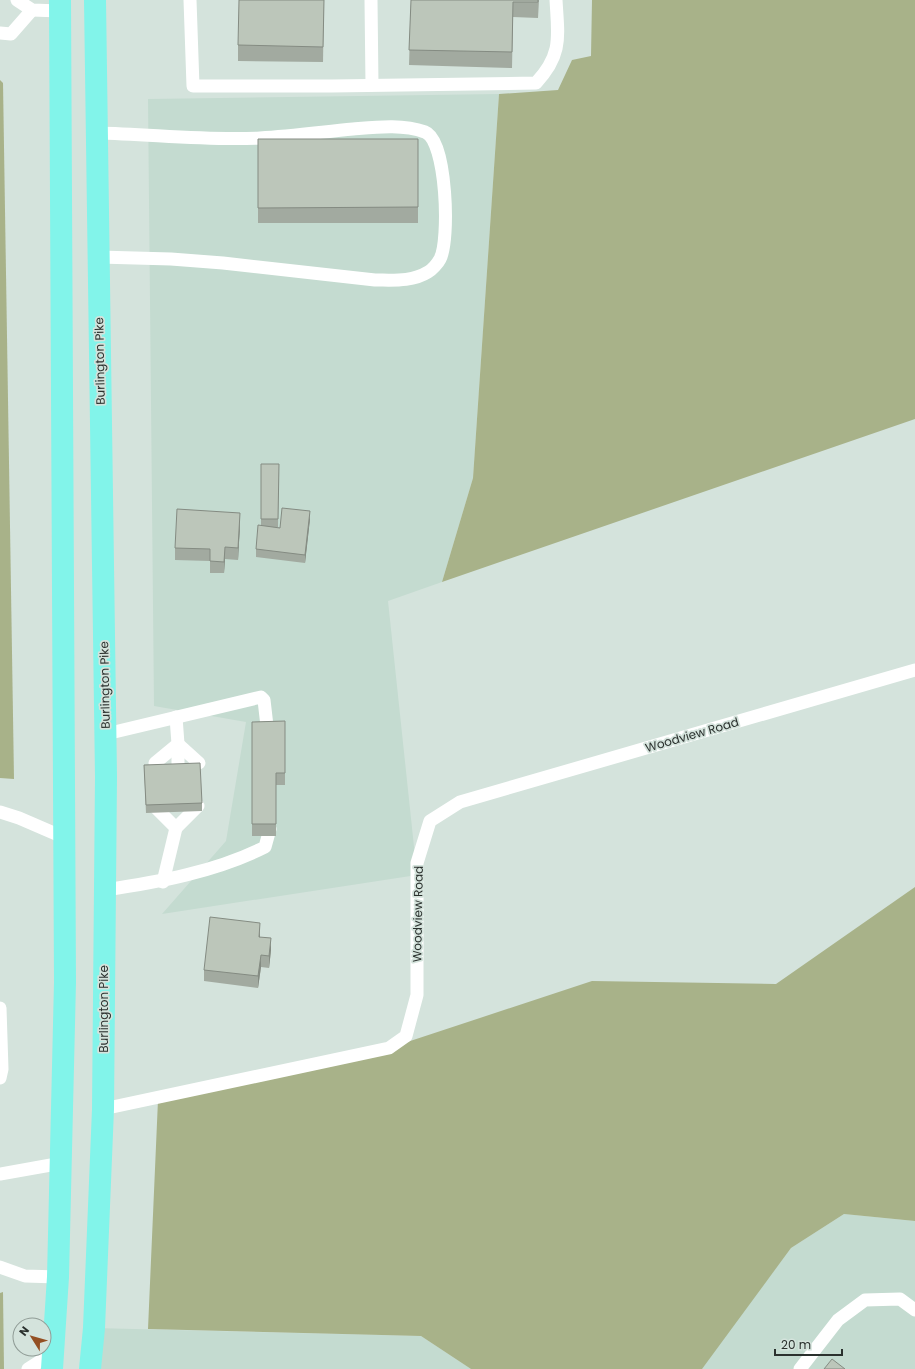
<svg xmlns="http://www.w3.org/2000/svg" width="915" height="1369" viewBox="0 0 915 1369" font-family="Poppins,sans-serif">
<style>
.built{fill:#c4dbd0}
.green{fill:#a8b289}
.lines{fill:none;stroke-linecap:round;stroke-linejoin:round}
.service{stroke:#fff;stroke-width:13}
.trunk{stroke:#82f4ea;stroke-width:22}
.wall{fill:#a2aaa0}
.shaded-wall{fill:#848b82}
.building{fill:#bcc6ba;stroke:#848b82}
.labels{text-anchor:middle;stroke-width:3.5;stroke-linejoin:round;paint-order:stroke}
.street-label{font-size:12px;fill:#2b312e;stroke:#d4e3dc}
</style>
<rect width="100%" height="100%" fill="#d4e3dc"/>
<g class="built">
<path d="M 499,94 L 473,478 L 442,582 L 388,601 L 417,875 L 162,914 L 226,841 L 246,722 L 154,706 L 148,99 Z"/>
<path d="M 844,1214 L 915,1221 L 915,1369 L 700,1369 L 791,1248 Z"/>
<path d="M 94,1328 L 421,1336 L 471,1369 L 90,1369 Z"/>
</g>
<g class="green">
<path d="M 592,0 L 915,0 L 915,419 L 442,582 L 473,478 L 499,94 L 558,90 L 572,60 L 591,56 Z"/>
<path d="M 0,80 L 3,83 L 14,779 L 0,778 Z"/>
<path d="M 915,887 L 915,1221 L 844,1214 L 791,1248 L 702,1369 L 471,1369 L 421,1336 L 148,1329 L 158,1100 L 389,1048 L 592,981 L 776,984 Z"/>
<path d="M 3,1292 L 4,1369 L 0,1369 L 0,1293 Z"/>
</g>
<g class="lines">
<g class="service">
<path d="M 17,0 L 32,10 L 60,11"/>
<path d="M 190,0 L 193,86 L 332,86 L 536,83 C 563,54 558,36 556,0"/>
<path d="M 371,0 L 372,85"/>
<path d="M 0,33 L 11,34 L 32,10"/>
<path d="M 97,133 C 151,134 206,141 260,138 C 291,136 322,132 353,129 C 377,127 402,124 425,132 C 447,140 450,241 440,259 C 438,263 432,270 428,272 C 412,282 393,280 375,280 L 223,263 L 171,259 L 99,257"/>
<path d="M 106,734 L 261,697 L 264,700 L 267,726"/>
<path d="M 178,744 L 199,763"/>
<path d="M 155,763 L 178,744 L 176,717"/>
<path d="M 178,763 L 178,744"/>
<path d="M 154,806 L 176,828 L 163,882"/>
<path d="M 0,812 L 19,818 L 63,837"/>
<path d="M 176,828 L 198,806"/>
<path d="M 104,890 C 159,882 215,872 265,847 L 270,829"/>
<path d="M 0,1008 L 2,1069 L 0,1078"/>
<path d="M 103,1109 L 389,1048 L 406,1036 L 417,995 L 417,863 L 430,821 L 460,802 L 915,670"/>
<path d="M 0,1174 L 62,1163"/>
<path d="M 0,1267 L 25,1276 L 58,1277"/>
<path d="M 28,1369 L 53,1353"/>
<path d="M 800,1369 L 838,1320 L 865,1300 L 900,1299 L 915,1310"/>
</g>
<g class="trunk">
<path d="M 52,1369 L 58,1277 L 65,982 L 60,0"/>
<path d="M 90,1369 L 94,1328 L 103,1109 L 106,777 L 95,0"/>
</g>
</g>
<g class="wall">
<path d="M 324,0 L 323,62 L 238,61 L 238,45 Z"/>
<path d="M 411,0 L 539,0 L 538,18 L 513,17 L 512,68 L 409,65 Z"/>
<rect x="258" y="139" width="160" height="84"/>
<path d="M 261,464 L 279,464 L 278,527 L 275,527 L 280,528 L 310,519 L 305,563 L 256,557 L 256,549 L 261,525 Z"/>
<path d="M 240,525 L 238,560 L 225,559 L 224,573 L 210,573 L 210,561 L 175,560 L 175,548 Z"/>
<path d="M 285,721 L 285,785 L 276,785 L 276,836 L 252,836 L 252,722 Z"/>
<path d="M 144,765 L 202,803 L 202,811 L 146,813 Z"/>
<path d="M 260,935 L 260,937 L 271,950 L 269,968 L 261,967 L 258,988 L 204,981 L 204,970 Z"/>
</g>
<g class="shaded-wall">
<path d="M 310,511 L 310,519 L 305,563 L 305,555 Z"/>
<path d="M 240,513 L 240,525 L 238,560 L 238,548 Z"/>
<path d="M 225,547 L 225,559 L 224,573 L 224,562 Z"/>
<path d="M 260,923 L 260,935 L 259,949 L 259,937 Z"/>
<path d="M 271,938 L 271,950 L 269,968 L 269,956 Z"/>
<path d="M 261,955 L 261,967 L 258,988 L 258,976 Z"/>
</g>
<g class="building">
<path d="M 239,0 L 324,0 L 323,47 L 238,45 Z"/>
<path d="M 411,0 L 538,0 L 538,2 L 513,2 L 512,52 L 409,50 Z"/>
<path d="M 258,139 L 418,139 L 418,207 L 258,208 Z"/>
<path d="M 261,464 L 279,464 L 278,519 L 261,519 Z"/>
<path d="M 282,508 L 310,511 L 305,555 L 256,549 L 258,525 L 280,528 Z"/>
<path d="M 177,509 L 240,513 L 238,548 L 225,547 L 224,562 L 210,561 L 210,549 L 175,548 Z"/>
<path d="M 285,721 L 285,773 L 276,773 L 276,824 L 252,824 L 252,722 Z"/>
<path d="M 200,763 L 202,803 L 146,805 L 144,765 Z"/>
<path d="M 210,917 L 260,923 L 259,937 L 271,938 L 269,956 L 261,955 L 258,976 L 204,970 Z"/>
<path d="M 832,1359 L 845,1369 L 824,1369 Z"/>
</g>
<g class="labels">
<g class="street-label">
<text transform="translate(100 361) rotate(-91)" y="4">Burlington Pike</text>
<text transform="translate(105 685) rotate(-91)" y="4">Burlington Pike</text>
<text transform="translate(692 735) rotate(-16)" y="4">Woodview Road</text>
<text transform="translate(418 914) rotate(-89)" y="4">Woodview Road</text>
<text transform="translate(104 1009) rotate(-90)" y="4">Burlington Pike</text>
</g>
</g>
<g transform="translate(32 1337) rotate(307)"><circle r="19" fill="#d4e3dc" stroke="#909c96"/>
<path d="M0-3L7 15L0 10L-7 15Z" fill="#934f22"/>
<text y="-6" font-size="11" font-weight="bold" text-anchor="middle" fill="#2b312e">N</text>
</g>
<path d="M775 1349v6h67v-6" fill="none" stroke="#2b312e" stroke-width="2"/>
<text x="781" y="1349" font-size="12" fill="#2b312e" stroke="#d4e3dc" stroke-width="3" paint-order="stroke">20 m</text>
</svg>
